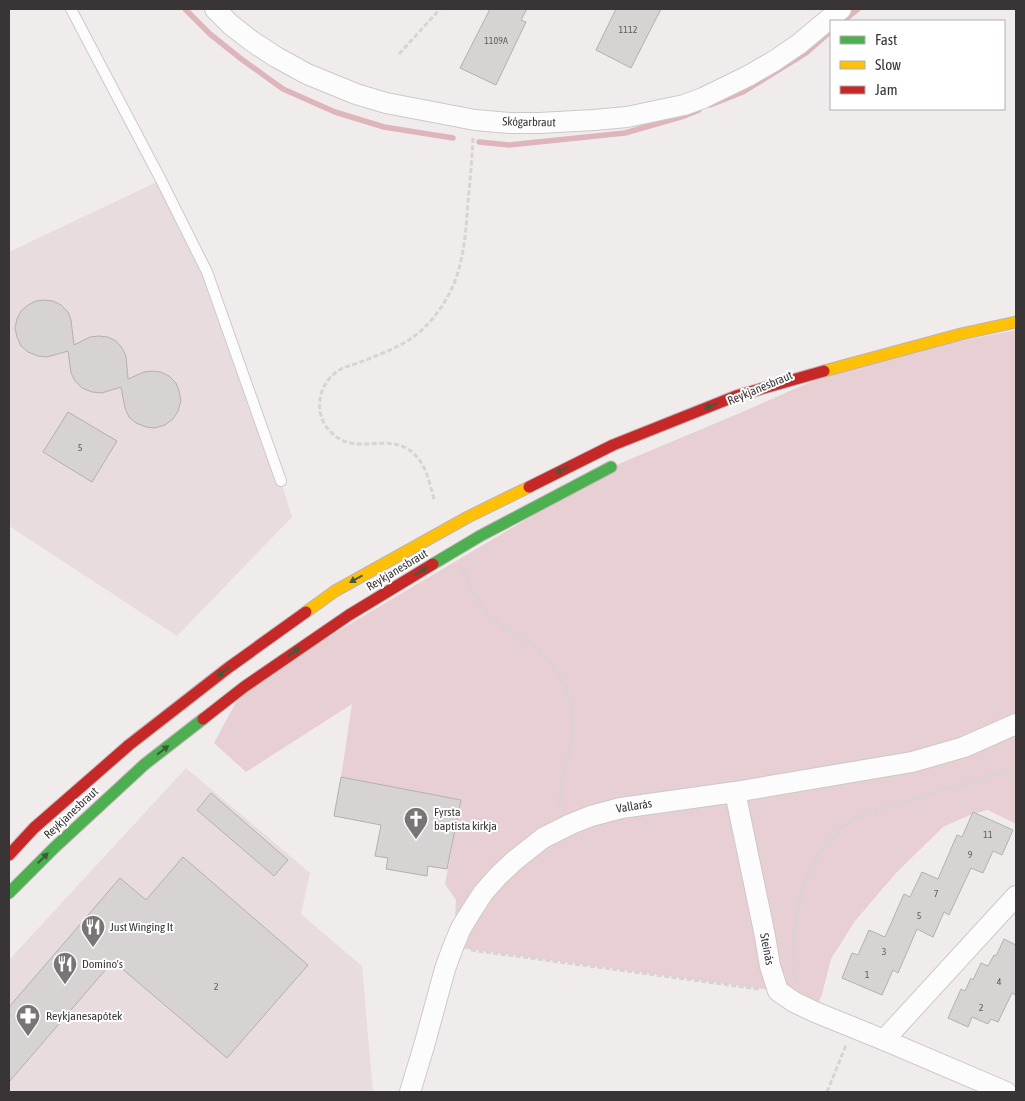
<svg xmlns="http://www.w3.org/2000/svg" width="1025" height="1101" viewBox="0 0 1025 1101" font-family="'Asap Condensed',sans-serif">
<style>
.built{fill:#e8dcde}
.green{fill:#e7cfd3}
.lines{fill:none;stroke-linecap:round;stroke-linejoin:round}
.stream{stroke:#dfb5bc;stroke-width:5.5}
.building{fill:#d7d3d3;stroke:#b3b0b0}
.lane-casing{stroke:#cdc9c9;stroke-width:12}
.street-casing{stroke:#cdc9c9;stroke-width:22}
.fast-casing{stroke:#c0b2b4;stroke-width:13}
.slow-casing{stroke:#c0b2b4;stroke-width:13}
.jam-casing{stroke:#c0b2b4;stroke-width:13}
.path{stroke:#d6d4d4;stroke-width:3;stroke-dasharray:5 2.5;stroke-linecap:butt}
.lane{stroke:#fdfcfc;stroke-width:10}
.street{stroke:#fdfcfc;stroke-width:20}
.fast{stroke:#4caf50;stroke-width:11}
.slow{stroke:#ffc107;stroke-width:11}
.jam{stroke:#c62828;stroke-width:11}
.oneway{fill:#3f5a3e}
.labels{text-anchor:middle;stroke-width:4;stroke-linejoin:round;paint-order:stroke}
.number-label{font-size:10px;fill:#605c5d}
.street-label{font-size:12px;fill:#393536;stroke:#fff}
.poi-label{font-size:12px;fill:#393536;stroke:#fff;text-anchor:start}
</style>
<rect width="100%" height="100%" fill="#f1ecec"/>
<g class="built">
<path d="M 161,180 L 207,272 L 281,481 L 292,517 L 177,636 L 9,526 L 9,252 Z"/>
<path d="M 186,768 L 310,873 L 301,914 L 362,966 L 373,1092 L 9,1092 L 9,960 Z"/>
</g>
<path class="green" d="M 1016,330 L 1016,824 L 988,810 L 972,814 L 943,827 L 896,873 L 855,921 L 831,959 L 822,994 L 815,1012 L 778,991 L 453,947 L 456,900 L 445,884 L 461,800 L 341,777 L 352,704 L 246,772 L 214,743 L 244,687 L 621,463 L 740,413 L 858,361 Z"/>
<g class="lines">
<g class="stream">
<path d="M 185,9 L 210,34 L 240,58 L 283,89 L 335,112 L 384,127 L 453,138"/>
<path d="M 843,21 L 858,9"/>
<path d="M 710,105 L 743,92 L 806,53 L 831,31"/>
<path d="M 479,142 L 509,145 L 625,133 L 684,116 L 699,110"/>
</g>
</g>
<g class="building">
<path d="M 490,9 L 527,9 L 521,20 L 526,22 L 496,85 L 460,68 Z"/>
<path d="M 616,9 L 661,9 L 631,68 L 596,50 Z"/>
<path d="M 44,300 L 53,301 L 61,305 L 68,312 L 71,320 L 74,345 L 90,337 L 99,336 L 108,337 L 116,341 L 122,348 L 126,356 L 128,379 L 144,372 L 152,371 L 161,372 L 169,376 L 176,383 L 179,391 L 181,401 L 178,411 L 173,419 L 165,425 L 155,428 L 146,427 L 136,423 L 129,417 L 125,408 L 121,387 L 102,393 L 92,392 L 82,388 L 75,381 L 71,373 L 68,351 L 47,357 L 38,356 L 28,352 L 21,346 L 17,337 L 15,328 L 17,319 L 21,311 L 28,305 L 36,301 Z"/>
<path d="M 68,412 L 117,441 L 92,482 L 43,452 Z"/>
<path d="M 341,777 L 461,800 L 447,869 L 428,866 L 427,876 L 386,869 L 388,858 L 375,856 L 381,825 L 334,816 Z"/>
<path d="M 211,793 L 288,860 L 274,876 L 197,810 Z"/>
<path d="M 973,812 L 1013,830 L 1002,855 L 993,851 L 983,873 L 971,868 L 949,915 L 944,912 L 933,937 L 917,929 L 898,973 L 893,970 L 882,995 L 842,978 L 852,953 L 858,955 L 869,930 L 885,937 L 904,894 L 910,897 L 922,872 L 938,879 L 957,835 L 962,837 Z"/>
<path d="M 183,857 L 308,965 L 227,1058 L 113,961 L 9,1082 L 9,1007 L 120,878 L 146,900 Z"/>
<path d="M 1004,939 L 1016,945 L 1016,995 L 1012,993 L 998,1022 L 991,1019 L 988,1024 L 972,1017 L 968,1027 L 948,1018 L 961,989 L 965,991 L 971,978 L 973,980 L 981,963 L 988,966 L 994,955 L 996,956 Z"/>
</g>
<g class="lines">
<defs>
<path id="lane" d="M 71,9 L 161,180 L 207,272 L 281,481"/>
<g id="street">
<path d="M 215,9 L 231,25 L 253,42 L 276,57 L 307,74 L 356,94 L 386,103 L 475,120 L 510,123 L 539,123 L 594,120 L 627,117 L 684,105 L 703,98 L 748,76 L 774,61 L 799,44 L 841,9"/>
<path d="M 735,792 L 765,936 L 770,966 L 778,991 L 794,1002 L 815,1012 L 884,1040 L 1006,1092"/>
<path d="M 884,1040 L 1016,896"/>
<path d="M 410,1092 L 424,1046 L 445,969 L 453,947 L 461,928 L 472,910 L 483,893 L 498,876 L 514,861 L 543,838 L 571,824 L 591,816 L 621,808 L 735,792 L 912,762 L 964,747 L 1016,724"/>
</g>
<g id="fast">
<path d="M 433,564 L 480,536 L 611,467"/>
<path d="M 9,893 L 54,848 L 145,764 L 203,719"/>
</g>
<g id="slow">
<path d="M 824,371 L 961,334 L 1016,322"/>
<path d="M 306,612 L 335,591 L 468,517 L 529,487"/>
</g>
<g id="jam">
<path d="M 529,487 L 613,445 L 736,396 L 824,371"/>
<path d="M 203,719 L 244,687 L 349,615 L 433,564"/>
<path d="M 9,855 L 34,828 L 129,745 L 228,668 L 306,612"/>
</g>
</defs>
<use href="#lane" class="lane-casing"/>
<use href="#street" class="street-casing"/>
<use href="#fast" class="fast-casing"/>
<use href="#slow" class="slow-casing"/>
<use href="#jam" class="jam-casing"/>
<g class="path">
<path d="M 399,54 L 440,9"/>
<path d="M 434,499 C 430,485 427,468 417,457 C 391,427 356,460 330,431 C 325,426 321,419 320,411 C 318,398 323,383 334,374 C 340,368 349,366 358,363 C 371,358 384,353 396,347 C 412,340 427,327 437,313 C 463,279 465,243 468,202 C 470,181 472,159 473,138"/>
<path d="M 463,570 C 470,587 477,603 490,616 C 502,627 518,634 531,644 C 556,662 571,692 573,723 C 573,733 572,743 569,753 C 568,758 565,763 564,768 C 562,781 561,796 559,809"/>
<path d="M 471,950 L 759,989"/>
<path d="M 795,981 L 794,936 L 798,906 L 804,882 L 813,864 L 827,844 L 843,826 L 862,815 L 1016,768"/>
<path d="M 827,1092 L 846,1045"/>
</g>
<use href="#lane" class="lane"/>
<use href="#street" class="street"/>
<use href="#fast" class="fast"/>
<use href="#slow" class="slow"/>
<use href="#jam" class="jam"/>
</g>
<defs><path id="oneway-solid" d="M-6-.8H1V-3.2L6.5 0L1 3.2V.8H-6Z" transform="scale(1.25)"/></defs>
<g class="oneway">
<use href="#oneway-solid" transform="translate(711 406) rotate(158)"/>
<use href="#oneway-solid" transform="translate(562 470) rotate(154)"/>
<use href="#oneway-solid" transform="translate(421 571) rotate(-31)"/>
<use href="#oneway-solid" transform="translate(356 579) rotate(151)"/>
<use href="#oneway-solid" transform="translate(294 652) rotate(-34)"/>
<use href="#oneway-solid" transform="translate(223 672) rotate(142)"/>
<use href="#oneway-solid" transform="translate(163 750) rotate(-38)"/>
<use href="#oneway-solid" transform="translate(43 858) rotate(-45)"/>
</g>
<defs>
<symbol id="church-pin" viewBox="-11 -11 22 30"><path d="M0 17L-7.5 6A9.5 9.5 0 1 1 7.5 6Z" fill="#797576" stroke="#fff"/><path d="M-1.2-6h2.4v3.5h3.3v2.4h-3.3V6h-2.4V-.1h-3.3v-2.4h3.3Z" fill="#fff"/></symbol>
<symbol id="restaurant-pin" viewBox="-11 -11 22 30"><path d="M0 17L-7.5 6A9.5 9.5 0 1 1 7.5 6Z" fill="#797576" stroke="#fff"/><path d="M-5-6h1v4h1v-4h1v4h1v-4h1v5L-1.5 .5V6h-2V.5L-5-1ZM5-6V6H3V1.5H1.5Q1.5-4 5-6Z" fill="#fff"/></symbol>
<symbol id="pharmacy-pin" viewBox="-11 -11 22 30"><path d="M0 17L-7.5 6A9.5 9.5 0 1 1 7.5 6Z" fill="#797576" stroke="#fff"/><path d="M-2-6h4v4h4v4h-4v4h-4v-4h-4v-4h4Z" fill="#fff"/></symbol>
</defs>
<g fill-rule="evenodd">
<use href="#church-pin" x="402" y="805" width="28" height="38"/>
<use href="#restaurant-pin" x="79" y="913" width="28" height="38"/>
<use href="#restaurant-pin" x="51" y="950" width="28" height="38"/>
<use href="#pharmacy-pin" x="14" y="1002" width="28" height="38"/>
</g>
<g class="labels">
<g class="number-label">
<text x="628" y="33">1112</text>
<text x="496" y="44">1109A</text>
<text x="80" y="451">5</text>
<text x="988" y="838">11</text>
<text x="970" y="858">9</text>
<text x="936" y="897">7</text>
<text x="919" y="919">5</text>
<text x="884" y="955">3</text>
<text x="867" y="978">1</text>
<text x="999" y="985">4</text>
<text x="216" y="990">2</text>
<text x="981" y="1011">2</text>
</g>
<g class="street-label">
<text transform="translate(529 122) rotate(1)" y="4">Skógarbraut</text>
<text transform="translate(760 388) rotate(-23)" y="4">Reykjanesbraut</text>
<text transform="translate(397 570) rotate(-31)" y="4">Reykjanesbraut</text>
<text transform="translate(634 806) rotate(-9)" y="4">Vallarás</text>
<text transform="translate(71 813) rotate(-43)" y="4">Reykjanesbraut</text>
<text transform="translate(767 949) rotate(79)" y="4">Steinás</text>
</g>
<g class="poi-label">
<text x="434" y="816">Fyrsta<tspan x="434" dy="14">baptista kirkja</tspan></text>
<text x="110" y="931">Just Winging It</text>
<text x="82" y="968">Domino's</text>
<text x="46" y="1020">Reykjanesapótek</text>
</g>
</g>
<rect width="1025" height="1101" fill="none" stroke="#393536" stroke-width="20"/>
<rect x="830" y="20" width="175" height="90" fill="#ffffff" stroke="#b0aeaf"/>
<rect x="840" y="36" width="25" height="8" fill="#4caf50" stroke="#b0aeaf"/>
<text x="875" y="45" font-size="15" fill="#393536">Fast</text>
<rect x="840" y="61" width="25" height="8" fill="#ffc107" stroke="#b0aeaf"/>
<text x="875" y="70" font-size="15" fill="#393536">Slow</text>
<rect x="840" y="86" width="25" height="8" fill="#c62828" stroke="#b0aeaf"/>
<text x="875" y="95" font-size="15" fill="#393536">Jam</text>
</svg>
